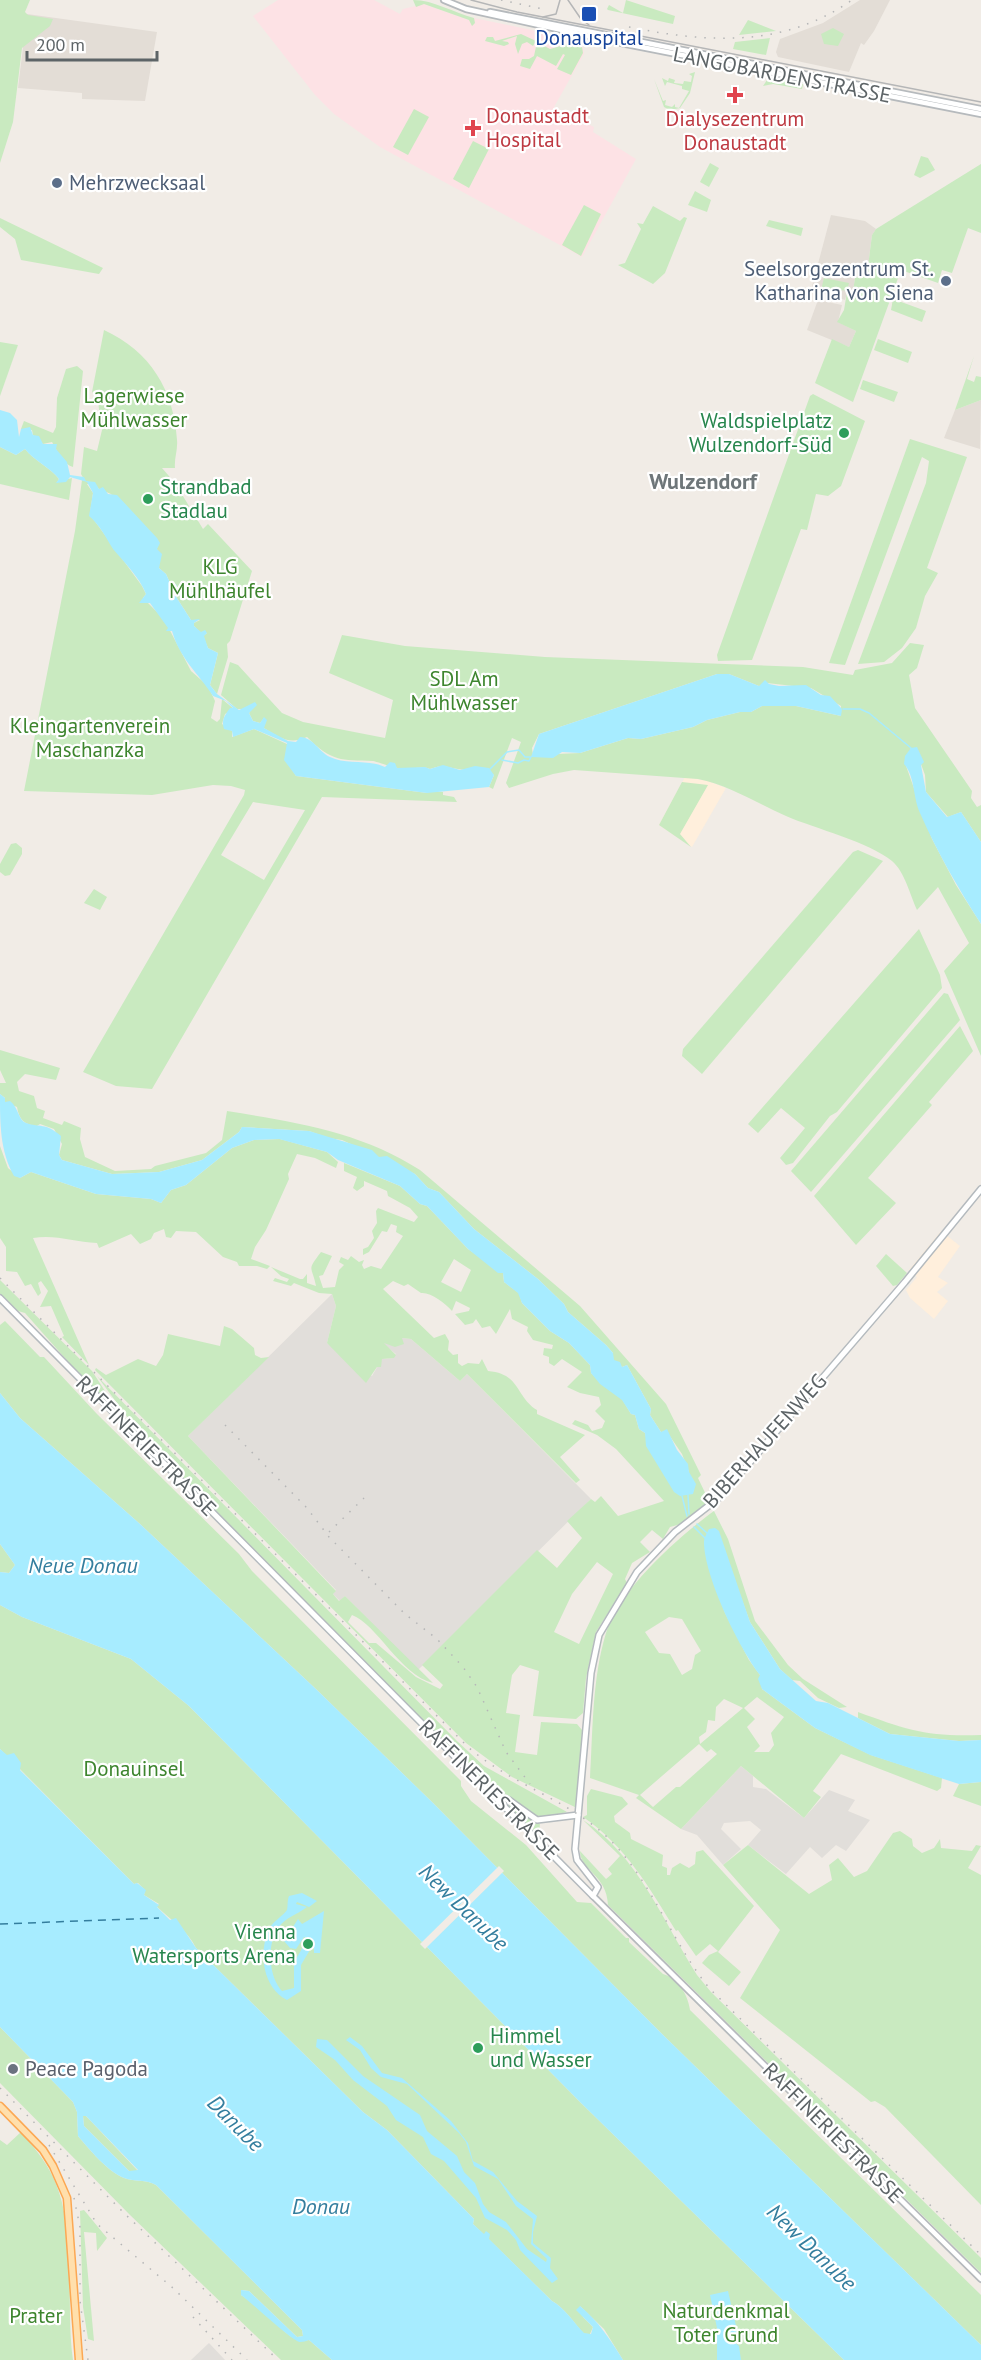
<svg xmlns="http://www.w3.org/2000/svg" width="981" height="2360" viewBox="0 0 981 2360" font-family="'PT Sans',sans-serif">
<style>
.commercial{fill:#ffefdc}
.industrial{fill:#e1deda}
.education{fill:#e3ddd6}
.medical{fill:#fde2e5}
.green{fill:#c9eac0;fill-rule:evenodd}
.water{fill:#a7ecff;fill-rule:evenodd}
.pier{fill:#f1ece6}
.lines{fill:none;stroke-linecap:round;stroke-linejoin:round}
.stream{stroke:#a7ecff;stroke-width:1.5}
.ferry{stroke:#347e9e;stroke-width:1.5;stroke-dasharray:8 6;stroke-linecap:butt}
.tertiary-casing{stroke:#b6babd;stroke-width:8}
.secondary-casing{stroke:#b4babe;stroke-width:8}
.primary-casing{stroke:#fca853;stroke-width:9}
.tertiary{stroke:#fff;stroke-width:4.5}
.secondary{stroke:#fff;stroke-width:5}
.primary{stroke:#ffdfac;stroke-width:6}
.tram{stroke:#b5b6b7;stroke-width:1.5}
.rail{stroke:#b5b6b7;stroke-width:1.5;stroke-dasharray:1.5 8;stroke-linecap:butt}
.transit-dot{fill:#1a4fb4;stroke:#fff;stroke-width:2}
.health-dot{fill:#e0444e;stroke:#fff;stroke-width:2}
.service-dot{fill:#5c6f8a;stroke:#fff;stroke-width:2}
.leisure-dot{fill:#2e9e5b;stroke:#fff;stroke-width:2}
.worship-dot{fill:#6b7280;stroke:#fff;stroke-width:2}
.labels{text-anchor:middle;stroke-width:4.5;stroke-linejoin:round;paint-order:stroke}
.transit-label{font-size:21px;fill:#164399;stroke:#fff}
.street-label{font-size:21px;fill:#5d6467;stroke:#fff}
.health-label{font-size:21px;fill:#be3a42;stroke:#fff;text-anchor:start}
.service-label{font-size:21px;fill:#4e5e75;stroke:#fff;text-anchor:start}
.park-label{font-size:21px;fill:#3d852e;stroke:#fff}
.leisure-label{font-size:21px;fill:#27864d;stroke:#fff;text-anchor:end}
.worship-label{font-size:21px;fill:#5b616d;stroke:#fff;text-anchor:start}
.neighbourhood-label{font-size:22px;font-weight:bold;fill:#6e7679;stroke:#fff}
.water-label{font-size:22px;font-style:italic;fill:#347e9e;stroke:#fff}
</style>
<rect width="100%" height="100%" fill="#f1ece6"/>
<g class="commercial">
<path d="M 685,777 L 708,781 L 726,788 L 692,847 L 659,825 Z"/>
<path d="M 941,1231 L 960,1246 L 938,1277 L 948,1283 L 937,1292 L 948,1301 L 934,1319 L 910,1298 L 906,1290 L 917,1277 L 909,1270 Z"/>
</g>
<g class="industrial">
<path d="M 332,1294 L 336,1306 L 327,1343 L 372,1376 L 382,1359 L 393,1358 L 396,1354 L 382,1343 L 402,1338 L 411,1339 L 460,1381 L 467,1374 L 591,1499 L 418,1670 L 345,1596 L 340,1601 L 333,1594 L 336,1590 L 188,1436 Z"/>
<path d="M 741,1766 L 753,1776 L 753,1787 L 766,1789 L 804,1818 L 829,1790 L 855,1800 L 848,1811 L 870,1820 L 846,1851 L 836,1845 L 822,1858 L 810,1847 L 786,1874 L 748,1845 L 761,1830 L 750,1821 L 724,1823 L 721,1829 L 741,1849 L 723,1865 L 697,1835 L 681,1829 Z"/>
<path d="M 209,2343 L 225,2360 L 191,2360 Z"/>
</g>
<g class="education">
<path d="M 860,0 L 890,0 L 874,31 L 864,45 L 861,43 L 849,72 L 778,57 L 776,52 L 780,39 L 823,23 Z"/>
<path d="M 27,14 L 157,32 L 145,101 L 82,99 L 82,93 L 18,88 Z"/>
<path d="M 831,215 L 865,221 L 876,229 L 872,235 L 867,274 L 855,278 L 853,291 L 847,293 L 845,300 L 811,290 Z"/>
<path d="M 818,300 L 842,305 L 838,322 L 856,331 L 849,347 L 807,330 Z"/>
<path d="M 981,400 L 980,449 L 944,438 L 955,410 Z"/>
</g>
<path class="medical" d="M 278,0 L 374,0 L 400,14 L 403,9 L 424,4 L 472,21 L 474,18 L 579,40 L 577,43 L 583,47 L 584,54 L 554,107 L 594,127 L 593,132 L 636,159 L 582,257 L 380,147 L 334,114 L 315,95 L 253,16 Z"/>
<g class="green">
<path d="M 0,0 L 30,0 L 25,12 L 28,15 L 53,19 L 50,26 L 22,48 L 13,122 L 0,163 Z"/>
<path d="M 413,0 C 434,0 454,13 474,18 L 475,23 L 472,26 L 469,20 L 424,4 L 416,7 Z"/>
<path d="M 626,0 L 675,16 L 673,24 L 608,10 L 607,9 L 609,5 L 623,13 Z"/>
<path d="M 748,20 L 776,31 L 739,35 Z"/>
<path d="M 833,28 L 844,34 L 838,46 L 824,44 L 821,34 Z"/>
<path d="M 521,34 L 536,41 L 533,46 L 527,42 L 522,44 L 518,54 L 515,44 L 517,36 L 502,41 L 508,42 L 509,44 L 504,46 L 485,41 L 487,37 L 493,37 L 495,41 Z"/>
<path d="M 770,38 L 766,55 L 733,49 L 735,42 Z"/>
<path d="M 537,42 L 550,49 L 571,43 L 582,47 L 583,53 L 571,75 L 557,69 L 565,55 L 563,54 L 556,66 L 537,56 L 530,69 L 520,66 L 522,59 L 529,59 L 534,56 Z"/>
<path d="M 695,72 L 690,93 L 680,108 L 670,110 L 664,107 L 654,79 L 663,101 L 666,100 L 665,105 L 672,107 L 675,104 L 675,107 L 679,108 L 689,91 L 682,89 L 682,86 L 667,82 L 665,86 L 662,78 L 668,81 L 669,78 L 675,80 L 674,83 L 683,84 L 684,81 L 691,82 L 692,76 L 689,74 Z"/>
<path d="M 769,77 L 803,84 L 802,89 L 773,84 L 763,86 Z"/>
<path d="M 414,109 L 429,117 L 408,155 L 393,147 Z"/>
<path d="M 473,141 L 489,149 L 469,188 L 453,179 Z"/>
<path d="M 921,156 L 928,158 L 935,170 L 920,178 L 914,175 Z"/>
<path d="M 710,163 L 719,168 L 709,187 L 700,182 Z"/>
<path d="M 981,164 L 981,233 L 968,228 L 952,273 L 942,270 L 938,283 L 901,270 L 853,402 L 815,383 L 832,339 L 849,347 L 856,331 L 837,322 L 844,310 L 847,292 L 853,291 L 855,278 L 867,274 L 872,235 L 876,229 Z"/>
<path d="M 695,191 L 711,200 L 707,212 L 688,205 Z"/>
<path d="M 584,205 L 601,214 L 581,256 L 562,245 Z"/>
<path d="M 653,206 L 680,221 L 684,217 L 687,218 L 665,273 L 653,284 L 618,265 L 625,263 L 641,229 L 637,223 L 643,224 Z"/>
<path d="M 0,218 L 103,268 L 99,274 L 21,260 L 15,239 L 0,227 Z"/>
<path d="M 769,220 L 803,228 L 801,236 L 766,226 Z"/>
<path d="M 824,278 L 849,283 L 847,291 L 842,290 L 840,295 L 821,290 Z"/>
<path d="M 893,299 L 926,311 L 922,322 L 891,310 Z"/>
<path d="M 104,330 C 150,351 174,390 177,440 C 178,450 174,459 175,468 L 162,468 L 175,483 L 203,529 L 208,524 L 252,571 L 230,641 L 227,644 L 228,657 L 217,694 L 210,685 L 218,653 L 208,648 L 203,636 L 207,633 L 201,633 L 194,626 L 194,623 L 200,620 L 191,620 L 173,592 L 175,584 L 171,585 L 166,574 L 159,568 L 157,549 L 111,494 L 99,489 L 94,483 L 87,484 L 93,493 L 90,513 L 94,520 L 142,586 L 146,594 L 143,598 L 164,619 L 191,671 L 208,686 L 215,701 L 211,718 L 217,722 L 220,719 L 222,699 L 234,709 L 225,714 L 222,724 L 232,731 L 232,737 L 254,729 L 287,744 L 287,761 L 296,776 L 427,793 L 431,791 L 443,792 L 443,795 L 454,797 L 457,802 L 322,797 L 152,1089 L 116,1086 L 83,1072 L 244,795 L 245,790 L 231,786 L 213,785 L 152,795 L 24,791 L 75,531 L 82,480 L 85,481 L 81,474 L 84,447 L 97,451 L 102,430 L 97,395 L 92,392 ZM 253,802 L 305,810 L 264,880 L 221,855 Z"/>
<path d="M 878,339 L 912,352 L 908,363 L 874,350 Z"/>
<path d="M 0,342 L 18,345 L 0,396 Z"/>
<path d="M 974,356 L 967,379 L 974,382 L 976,376 L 981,377 L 981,400 L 955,410 Z"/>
<path d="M 77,366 L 83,371 L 73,467 C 64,465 57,451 52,442 L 43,444 L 33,435 L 32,430 L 21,429 L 24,421 L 53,433 L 56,427 L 57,398 L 66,369 Z"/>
<path d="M 863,380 L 898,392 L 894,402 L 860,389 Z"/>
<path d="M 813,394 L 865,421 L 841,486 L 828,496 L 816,494 L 807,530 L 801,529 L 752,660 L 718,661 L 717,655 L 810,396 Z"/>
<path d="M 910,439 L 967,457 L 927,568 L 938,573 L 925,596 L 916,628 L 902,648 L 884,662 L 858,664 L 926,483 L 929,461 L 922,457 L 845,665 L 829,663 Z"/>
<path d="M 0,447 L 16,455 L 25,449 C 34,461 50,467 59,479 L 57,482 L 72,478 L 69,500 L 0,484 Z"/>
<path d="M 342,635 L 405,646 L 545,657 L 803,667 L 853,675 L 855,670 L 892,663 L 910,643 L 924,645 L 917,668 L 909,675 L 915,708 L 972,791 L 971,798 L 977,807 L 981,805 L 981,842 L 961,812 L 948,817 L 926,792 L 925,775 L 915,748 L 911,748 L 905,763 L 932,839 L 956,885 L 981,924 L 981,1056 L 944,971 L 969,943 L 938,887 L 917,910 C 910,895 905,872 892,861 C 869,842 816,829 786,816 C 758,804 729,785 698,779 L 574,770 L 553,774 L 509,788 L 506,783 L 521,742 L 512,738 L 493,789 L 489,787 L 494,775 C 471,762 475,772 458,769 C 444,767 445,764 430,769 C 421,765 409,771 398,768 C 395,768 374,761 373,761 C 341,760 332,762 307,737 C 290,745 279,738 264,728 L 264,718 L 260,723 L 253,721 L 249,713 L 251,709 L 237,709 L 221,695 L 230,662 L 238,665 L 282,713 L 303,722 L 385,738 L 393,700 L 329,673 ZM 717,674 L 729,674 L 759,686 L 767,683 L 811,688 L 841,706 L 841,716 L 796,706 L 762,706 L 751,712 L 740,712 L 707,720 L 693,727 L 641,739 L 628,738 L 580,753 L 533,755 L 532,748 L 539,734 Z"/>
<path d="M 682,782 L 708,785 L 680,834 L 691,847 L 659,825 Z"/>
<path d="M 16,843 L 22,848 L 22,854 L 10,875 L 5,876 L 0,872 L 0,864 L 11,844 Z"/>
<path d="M 858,850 L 883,861 L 702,1074 L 682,1056 L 683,1049 L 853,852 Z"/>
<path d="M 94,889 L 107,897 L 100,910 L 84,903 Z"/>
<path d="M 919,929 L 940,975 L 942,988 L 837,1112 L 830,1116 L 793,1163 L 786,1165 L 780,1158 L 805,1128 L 781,1108 L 758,1133 L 748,1124 Z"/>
<path d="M 944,993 L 948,994 L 960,1020 L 811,1192 L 791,1171 Z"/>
<path d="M 960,1026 L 973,1051 L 929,1102 L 932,1105 L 868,1178 L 896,1203 L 856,1245 L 814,1196 Z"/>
<path d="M 0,1050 L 60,1068 L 56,1080 L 25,1074 L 17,1082 L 19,1091 L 34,1096 L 37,1108 L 45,1111 L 43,1118 L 62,1125 L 64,1121 L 81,1128 L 80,1139 L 85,1157 L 115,1171 L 151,1169 L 155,1166 L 206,1153 L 222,1140 L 227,1111 C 294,1122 362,1132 420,1170 L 580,1306 L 666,1404 L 701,1475 L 698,1478 L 709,1501 L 681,1524 L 670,1527 L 663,1539 L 652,1530 L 640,1542 L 650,1552 L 632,1563 L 625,1579 L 627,1583 L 596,1632 L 586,1678 L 583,1713 L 576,1719 L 533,1716 L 539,1671 L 520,1665 L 512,1675 L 506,1713 L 520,1715 L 515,1752 L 537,1755 L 541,1722 L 577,1724 L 582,1730 L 577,1808 L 512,1777 L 466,1743 L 95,1370 L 96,1368 L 106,1375 L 138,1359 L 156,1366 L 163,1355 L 168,1334 L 220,1346 L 224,1326 L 232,1329 L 254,1348 L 255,1355 L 261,1358 L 269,1357 L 188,1436 L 336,1591 L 333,1594 L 339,1601 L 345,1596 L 433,1683 C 400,1675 377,1624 352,1615 L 348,1622 L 369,1643 L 376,1643 L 416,1677 L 440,1689 L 443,1685 L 422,1665 L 537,1550 L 557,1568 L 582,1538 L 567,1521 L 591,1499 L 595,1502 L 601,1496 L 618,1516 L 664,1501 L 616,1449 L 597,1435 L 572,1424 L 575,1420 L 588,1425 L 592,1431 L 602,1428 L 605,1421 L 595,1411 L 601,1405 L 599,1397 L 580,1393 L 567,1387 L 582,1372 L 562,1359 L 554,1366 L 549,1363 L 549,1357 L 543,1355 L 544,1348 L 552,1349 L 553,1345 L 533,1340 L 527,1331 L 528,1327 L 512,1319 L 510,1309 L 496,1334 L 490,1326 L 482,1328 L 476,1319 L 473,1323 L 465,1325 L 455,1314 L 469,1311 L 470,1308 L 456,1301 L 452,1311 C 445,1303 431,1292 421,1293 L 408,1284 L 404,1286 L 393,1281 L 383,1289 L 434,1338 L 445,1334 L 449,1341 L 448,1350 L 453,1355 L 458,1354 L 458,1363 L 462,1366 L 468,1363 L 479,1364 L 482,1359 L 488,1371 C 521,1374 515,1396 537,1410 L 537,1414 L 585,1435 L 560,1457 L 580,1480 L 576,1483 L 467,1374 L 460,1381 L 411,1339 L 402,1338 L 404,1344 L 395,1347 L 384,1343 L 396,1355 L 394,1358 L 382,1359 L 381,1367 L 377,1367 L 366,1383 L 327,1343 L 336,1306 L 332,1294 L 319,1293 L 294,1283 L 291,1286 L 273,1281 L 275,1278 L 287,1282 L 289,1279 L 281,1276 L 271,1267 L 300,1279 L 303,1279 L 307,1274 L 307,1283 L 316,1286 C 312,1265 306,1272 321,1252 L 332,1256 L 323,1275 L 319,1276 L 323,1288 L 335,1287 L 339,1270 L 344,1265 L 339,1262 L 341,1257 L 348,1260 L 351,1256 L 359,1262 L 364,1260 L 362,1265 L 364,1269 L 371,1266 L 381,1269 L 403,1236 L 396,1232 L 397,1226 L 391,1224 L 387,1232 L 382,1231 L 369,1252 L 363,1255 L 363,1249 L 368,1247 L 374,1238 L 372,1231 L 377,1223 L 376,1211 L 378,1208 L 414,1222 L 418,1217 L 410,1208 L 388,1196 L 387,1191 L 364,1181 L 364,1186 L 357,1191 L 353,1188 L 357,1177 L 344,1171 L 344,1163 L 400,1186 L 420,1204 L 427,1206 L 468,1249 L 503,1273 L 504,1282 L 519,1293 L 522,1303 L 550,1331 L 569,1343 L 590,1365 L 591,1373 L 622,1399 L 631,1414 L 635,1415 L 639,1429 L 645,1433 C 655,1466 657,1461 689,1472 L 682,1454 L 667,1432 L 661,1432 L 650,1415 L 651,1409 L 627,1365 L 622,1367 L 613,1360 L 613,1353 L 606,1345 L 568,1312 L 564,1304 L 538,1279 L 474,1229 L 439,1192 L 428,1188 L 415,1174 L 342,1140 L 328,1138 L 309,1131 L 242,1127 L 239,1132 L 202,1160 L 159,1172 L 112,1174 L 62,1160 L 59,1155 L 62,1144 L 54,1129 L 40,1124 L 37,1126 C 24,1125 19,1119 17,1107 L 5,1102 L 5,1098 L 0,1094 L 0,1083 L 6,1083 L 0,1070 ZM 454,1259 L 471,1270 L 461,1292 L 441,1282 ZM 597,1562 L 613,1574 L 579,1644 L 554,1632 L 572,1594 Z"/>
<path d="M 280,1139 L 327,1152 L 338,1162 L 336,1168 L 315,1158 L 297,1154 L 288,1174 L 289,1179 L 266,1230 L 255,1247 L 251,1259 L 270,1266 L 267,1269 L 257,1266 L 239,1266 L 237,1262 L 223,1257 L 196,1232 L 176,1231 L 171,1238 L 166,1237 L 164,1229 L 154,1233 L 151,1239 L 140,1244 L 131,1234 L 99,1248 L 97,1243 C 74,1242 55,1234 33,1238 L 89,1365 L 62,1337 L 64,1336 L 51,1306 L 40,1307 L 48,1291 L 41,1281 L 38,1283 L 41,1293 L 38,1296 L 31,1284 L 25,1286 L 17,1272 L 6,1271 L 6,1247 L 0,1238 L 0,1146 L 8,1168 L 20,1178 L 31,1172 L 96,1194 L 151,1199 L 161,1203 L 171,1190 L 186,1185 L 232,1148 L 254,1140 Z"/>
<path d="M 886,1254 L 907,1273 L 897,1285 L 893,1286 L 876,1266 Z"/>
<path d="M 0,1280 L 92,1371 L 118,1411 L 79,1374 L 25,1313 L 18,1311 L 0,1295 Z"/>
<path d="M 5,1321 L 40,1357 L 44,1357 L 97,1414 L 239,1554 L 252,1571 L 461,1781 L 461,1786 L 471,1801 L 526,1845 L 577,1902 L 591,1903 L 626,1938 L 629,1938 L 629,1942 L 663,1974 C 678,1978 688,1995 690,2010 L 981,2295 L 981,2345 L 660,2032 L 433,1803 L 318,1691 L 140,1524 L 20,1418 L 0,1393 L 0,1325 Z"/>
<path d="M 97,1376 L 457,1741 L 484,1766 L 567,1812 L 541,1818 L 533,1816 L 488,1785 L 142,1437 Z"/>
<path d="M 714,1511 L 728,1539 L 755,1621 L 788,1665 L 803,1679 L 847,1707 L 839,1708 L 818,1698 L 800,1681 L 792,1680 L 780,1669 L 750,1622 L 732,1573 L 704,1540 L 708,1562 L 725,1613 L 749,1660 L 760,1675 L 762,1689 L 815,1728 L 871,1755 L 942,1778 L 941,1788 L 937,1791 L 841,1754 L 813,1791 L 821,1797 L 804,1818 L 741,1766 L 681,1829 L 636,1798 L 639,1795 L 590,1778 C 593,1730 592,1679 606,1633 C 619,1590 678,1537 714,1511 ZM 669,1617 L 682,1619 L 701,1651 L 695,1655 L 692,1669 L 682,1675 L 670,1654 L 659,1653 L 645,1632 ZM 757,1697 L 784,1717 L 771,1733 L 774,1745 L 769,1752 L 754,1752 L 760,1746 L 747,1727 L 755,1719 L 744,1708 ZM 724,1699 L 743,1708 L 700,1744 L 699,1737 L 706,1732 L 708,1720 L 715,1721 L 716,1707 ZM 699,1744 L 707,1752 L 711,1749 L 717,1754 L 680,1787 L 676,1787 L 653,1807 L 640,1795 Z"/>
<path d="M 0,1544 L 15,1565 L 9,1573 L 0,1572 Z"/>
<path d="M 0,1605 L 22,1617 L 131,1659 L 189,1706 L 581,2103 L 844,2360 L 623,2360 L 604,2329 L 580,2306 L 583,2317 L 593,2327 L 590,2334 L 584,2334 C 574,2323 564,2307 552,2301 L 473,2224 L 474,2219 L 387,2130 L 363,2112 L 196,1948 C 187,1930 171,1920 156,1906 L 159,1904 L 144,1895 L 145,1890 L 138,1883 L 134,1884 L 0,1749 Z"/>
<path d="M 858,1712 C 907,1730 928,1737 981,1735 L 981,1740 L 959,1741 L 890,1734 L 858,1718 Z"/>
<path d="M 981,1782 L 981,1806 L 953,1796 L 959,1784 Z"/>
<path d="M 591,1789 L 622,1797 L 628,1804 L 614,1816 L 615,1822 L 630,1833 L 631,1839 L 663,1855 L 662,1866 L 667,1868 L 667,1875 L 670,1875 L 672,1868 L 680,1863 L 689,1868 L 695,1864 L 696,1852 L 703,1850 L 754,1906 L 718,1952 L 741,1972 L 729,1986 L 702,1963 L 709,1955 L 718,1951 L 710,1944 L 696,1956 L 678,1930 L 676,1931 C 650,1889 626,1846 583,1817 L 587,1815 L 587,1796 Z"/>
<path d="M 510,1803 L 540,1824 L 539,1833 L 534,1833 L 507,1806 Z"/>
<path d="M 583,1820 C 637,1854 664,1923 697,1975 L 711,1992 L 981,2258 L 981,2273 L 608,1905 C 607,1875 580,1870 580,1851 L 606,1879 L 612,1874 L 608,1869 L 620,1856 Z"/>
<path d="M 900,1831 L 912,1839 L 913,1846 L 922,1853 L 934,1848 L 940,1839 L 941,1848 L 972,1851 L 976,1845 L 981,1846 L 968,1868 L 981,1875 L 981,2205 L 885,2107 L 875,2101 L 871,2102 L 740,1998 L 780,1930 L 723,1865 L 748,1845 L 809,1894 L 832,1880 L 829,1865 L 838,1858 L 854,1877 L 867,1871 L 893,1833 Z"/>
<path d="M 0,2027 L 73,2102 L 77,2112 L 78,2136 C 90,2150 107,2171 124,2178 C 135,2182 146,2179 156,2185 L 302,2330 L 303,2336 L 297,2337 L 249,2291 L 241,2290 L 241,2295 C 250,2301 258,2306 266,2313 C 280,2325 289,2343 309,2340 L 332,2360 L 281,2360 L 130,2215 L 0,2083 Z"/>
<path d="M 83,2116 L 86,2116 L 138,2171 L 129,2171 L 84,2126 Z"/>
<path d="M 21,2132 C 33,2146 45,2160 53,2177 C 78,2230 65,2303 73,2360 L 0,2360 L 0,2140 L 7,2145 Z"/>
<path d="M 84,2210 L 107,2238 L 97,2251 L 96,2233 L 84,2232 L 94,2341 L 88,2339 L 83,2307 L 80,2211 Z"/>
</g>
<g class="water">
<path d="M 0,410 L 10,413 L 17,420 L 19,437 L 21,429 L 30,427 L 33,435 L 39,436 L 43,444 L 57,444 L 56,449 L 67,462 L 70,475 L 84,477 L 86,481 L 95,482 L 99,489 L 103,487 L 108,494 L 117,495 L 157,538 L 160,543 L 157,549 L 162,554 L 159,568 L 166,574 L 171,585 L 176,584 L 177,587 L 173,592 L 191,620 L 200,619 L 194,623 L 194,626 L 201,632 L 205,630 L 207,633 L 204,636 L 208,648 L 218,653 L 210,685 L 217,694 L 239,710 L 255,702 L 257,705 L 249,713 L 253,721 L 260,723 L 264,717 L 267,720 L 264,728 L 288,741 L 296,742 L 300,737 C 313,737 319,752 330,757 C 346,765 368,759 385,767 L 390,762 L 395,763 L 397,768 L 425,767 L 430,769 L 443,765 L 460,770 L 475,766 L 489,768 L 494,775 L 489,787 L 427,793 L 296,776 L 284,760 L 287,743 L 254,729 L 233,737 L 232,731 L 224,729 C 221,720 225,715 230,708 L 233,708 L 226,701 L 213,696 C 198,673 180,659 172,631 L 166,631 L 168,628 L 150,603 L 139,603 L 146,594 C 140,578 124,562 113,549 C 106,538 100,525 89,516 L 93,493 L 87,482 L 70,477 L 66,482 L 56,483 L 59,479 C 50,467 34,461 25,449 L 16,455 L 0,447 Z"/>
<path d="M 717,674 L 729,674 L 759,686 L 765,680 L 769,684 L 779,686 L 806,685 L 821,695 L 830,696 L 842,709 L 841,716 L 796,706 L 762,706 L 751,712 L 740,712 L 707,720 L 693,727 L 641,739 L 628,738 L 580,753 L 562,752 L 553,758 L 531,757 L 539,734 Z"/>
<path d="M 917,747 L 924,762 L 921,765 L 926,792 L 947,817 L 961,812 L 981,842 L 981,924 C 958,888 937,852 920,813 C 913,798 915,776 904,764 L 905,756 L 911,748 Z"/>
<path d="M 0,1094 L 5,1098 L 5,1102 L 10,1101 C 19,1108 18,1120 26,1123 C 40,1128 45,1122 61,1136 L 59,1155 L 62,1160 L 112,1174 L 159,1172 L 202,1160 L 239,1132 L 242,1127 L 309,1131 L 372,1150 L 379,1157 L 387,1156 L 415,1174 L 428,1188 L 439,1192 L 474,1229 L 538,1279 L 564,1304 L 568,1312 L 606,1345 L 613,1353 L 614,1360 L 620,1362 L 622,1367 L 627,1365 L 651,1409 L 650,1415 L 661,1432 L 667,1429 L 677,1450 L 688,1464 L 689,1472 L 696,1484 L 693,1494 L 680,1496 L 674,1492 L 646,1446 L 645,1433 L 639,1429 L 635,1415 L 631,1414 L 622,1400 L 600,1384 L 591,1373 L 590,1365 L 569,1343 L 550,1331 L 522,1303 L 518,1293 L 504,1282 L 503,1273 L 498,1273 L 468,1249 L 427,1206 L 420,1204 L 400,1186 L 338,1160 L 327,1152 L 279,1139 L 254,1140 L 232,1148 L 186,1185 L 171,1190 L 161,1203 L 151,1199 L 96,1194 L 31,1172 L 20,1178 L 14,1176 C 0,1151 0,1124 0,1094 Z"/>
<path d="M 0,1393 L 20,1418 L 140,1524 L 318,1691 L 433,1803 L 660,2032 L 981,2345 L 981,2360 L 844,2360 L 581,2103 L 189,1706 L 131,1659 L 22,1617 L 0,1605 L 0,1572 L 9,1573 L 15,1565 L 0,1544 Z"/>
<path d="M 715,1528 L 719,1531 L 750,1622 L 780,1669 L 816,1701 L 828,1703 L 890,1734 L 959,1741 L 981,1740 L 981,1782 L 959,1784 L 870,1755 L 815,1728 L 762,1689 L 758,1679 L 760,1675 C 739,1648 704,1576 704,1542 C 704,1538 707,1533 709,1529 Z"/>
<path d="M 0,1749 L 7,1755 L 14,1753 L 21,1763 L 20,1770 L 134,1884 L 137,1883 L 146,1890 L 144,1895 L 159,1905 L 157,1907 L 170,1920 L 176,1918 L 196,1948 L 363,2112 L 387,2130 L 474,2219 L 473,2224 L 484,2234 L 486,2231 L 490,2234 L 489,2239 L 552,2301 C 564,2307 574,2323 584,2333 L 591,2334 L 593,2327 L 576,2310 L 580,2306 C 599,2322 610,2339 623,2360 L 332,2360 L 309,2340 C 306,2341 303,2342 300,2342 C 293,2342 252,2303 241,2295 L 241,2290 L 249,2291 L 297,2337 L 303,2336 L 302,2330 L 156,2185 C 146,2179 135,2182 124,2178 C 107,2171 90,2150 78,2136 L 77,2112 L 73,2102 L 0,2027 ZM 83,2116 L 86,2116 L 138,2170 L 129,2171 L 84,2126 Z"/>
<path d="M 302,1893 L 317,1901 L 309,1907 L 297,1902 L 296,1904 L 307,1907 C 295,1916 287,1916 278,1928 C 267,1943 268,1976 282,1991 L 294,1988 L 294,1962 L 308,1939 L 304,1937 L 296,1949 L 290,1948 L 284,1941 L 285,1930 L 289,1933 L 298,1919 L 302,1924 L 324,1911 L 320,1953 L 314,1953 L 314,1943 L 301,1965 L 301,1991 L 287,2000 C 263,1988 258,1953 269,1929 C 272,1922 283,1916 287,1910 C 288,1906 287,1901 289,1896 Z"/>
<path d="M 350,2037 L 362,2046 L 382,2073 L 402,2078 L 451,2121 L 468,2143 L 473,2161 L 493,2172 L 517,2201 L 537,2216 L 533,2232 L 533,2243 L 551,2258 L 550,2268 L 558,2279 L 552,2283 L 520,2250 L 516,2240 L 507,2230 L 485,2218 L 476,2198 L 444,2161 L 431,2154 L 423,2137 L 396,2120 L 387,2106 L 353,2080 L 335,2060 L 316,2047 L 317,2039 L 327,2040 L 363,2076 L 420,2115 L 427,2131 L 457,2156 L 464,2172 L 475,2183 L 483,2204 L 489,2212 L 506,2222 L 527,2249 L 546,2262 L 547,2259 L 531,2244 L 533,2219 L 516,2206 L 498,2179 L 474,2166 L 466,2142 L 459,2133 L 407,2084 L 381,2077 L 371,2068 L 360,2050 L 346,2040 Z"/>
<path d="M 728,2291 L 737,2330 L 734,2342 L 739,2346 L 741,2360 L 717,2360 L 717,2328 L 710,2295 Z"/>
</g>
<path class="pier" d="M 499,1866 L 504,1871 L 425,1949 L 420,1944 Z"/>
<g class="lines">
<g class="stream">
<path d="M 843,709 L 860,709 L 869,713 L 911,748"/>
<path d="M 502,760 L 518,763 L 524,760 L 529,761 L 531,757"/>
<path d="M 490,769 L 507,752 L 519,750 L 525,757 L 530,757"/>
<path d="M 688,1495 L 689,1514"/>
<path d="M 682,1496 L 687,1516"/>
<path d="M 697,1524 L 707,1533"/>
<path d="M 694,1527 L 705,1538"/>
</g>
<path class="ferry" d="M 0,1924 L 159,1918"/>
<defs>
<g id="tertiary">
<path d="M 444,0 L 466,9 L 626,44 L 981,114"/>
<path d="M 490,12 L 981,109"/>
<path d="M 593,1896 L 981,2279"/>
</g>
<g id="secondary">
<path d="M 0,1298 L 593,1896 L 598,1887 L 577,1860 L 575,1849 L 591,1673 L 599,1635 L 637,1572 L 675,1532 L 720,1497 L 905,1282 L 981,1189"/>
<path d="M 495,1795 L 509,1800 L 537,1820 L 578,1815"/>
</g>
<path id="primary" d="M 0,2106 L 43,2150 L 53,2166 L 67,2198 L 79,2360"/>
</defs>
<use href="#tertiary" class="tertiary-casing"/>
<use href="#secondary" class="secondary-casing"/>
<use href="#primary" class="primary-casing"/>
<use href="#tertiary" class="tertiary"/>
<use href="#secondary" class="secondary"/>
<use href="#primary" class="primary"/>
<g class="tram">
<path d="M 471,0 L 517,12 L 981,102"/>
<path d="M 568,0 L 581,19 L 589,25"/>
<path d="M 543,17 L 556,14 L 560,0"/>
</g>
<g class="rail">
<path d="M 501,0 L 543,9"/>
<path d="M 629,27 C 708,43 784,48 852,0"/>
<path d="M 0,1278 L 468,1747 C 510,1784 567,1799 607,1837 C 652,1880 671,1942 710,1989 L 981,2255"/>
<path d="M 225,1425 L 307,1508 L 329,1537 L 405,1614 L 437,1639 L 463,1667 L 477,1687 L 506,1752 L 530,1784"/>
<path d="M 329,1532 L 364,1498"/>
<path d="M 0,2088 L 126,2215 L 278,2360"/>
<path d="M 49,2145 L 97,2224 L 173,2288 L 247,2360"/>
<path d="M 74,2198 L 80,2227 L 80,2301 L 88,2360"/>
<path d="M 193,2317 L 232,2360"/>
</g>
</g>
<rect class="transit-dot" x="581" y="6" width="16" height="16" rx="3"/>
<g class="health-dot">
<path d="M732 86h6v6h6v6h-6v6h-6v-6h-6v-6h6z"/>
<path d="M470 119h6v6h6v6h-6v6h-6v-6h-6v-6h6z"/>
</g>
<g class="service-dot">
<circle cx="57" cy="183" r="6"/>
<circle cx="946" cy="281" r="6"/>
</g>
<g class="leisure-dot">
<circle cx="844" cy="433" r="6"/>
<circle cx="148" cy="499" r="6"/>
<circle cx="308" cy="1944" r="6"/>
<circle cx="478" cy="2048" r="6"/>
</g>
<circle class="worship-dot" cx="13" cy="2069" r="6"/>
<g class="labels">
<g class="transit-label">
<text x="589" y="45">Donauspital</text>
</g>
<g class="street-label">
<text transform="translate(782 75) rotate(11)" y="7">LANGOBARDENSTRASSE</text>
<text transform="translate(765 1441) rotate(-48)" y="7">BIBERHAUFENWEG</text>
<text transform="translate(146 1446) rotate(45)" y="7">RAFFINERIESTRASSE</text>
<text transform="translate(489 1790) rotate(45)" y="7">RAFFINERIESTRASSE</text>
<text transform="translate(833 2133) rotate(45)" y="7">RAFFINERIESTRASSE</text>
</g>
<g class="health-label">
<text x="486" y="123">Donaustadt<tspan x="486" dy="24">Hospital</tspan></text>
<text x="735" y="126" text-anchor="middle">Dialysezentrum<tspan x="735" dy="24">Donaustadt</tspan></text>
</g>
<g class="service-label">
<text x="69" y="190">Mehrzwecksaal</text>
<text x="934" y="276" text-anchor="end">Seelsorgezentrum St.<tspan x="934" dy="24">Katharina von Siena</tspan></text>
</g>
<g class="park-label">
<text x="134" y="403">Lagerwiese<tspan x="134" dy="24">Mühlwasser</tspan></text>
<text x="220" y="574">KLG<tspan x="220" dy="24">Mühlhäufel</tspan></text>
<text x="464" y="686">SDL Am<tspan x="464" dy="24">Mühlwasser</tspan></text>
<text x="90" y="733">Kleingartenverein<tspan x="90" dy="24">Maschanzka</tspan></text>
<text x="134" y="1776">Donauinsel</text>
<text x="726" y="2318">Naturdenkmal<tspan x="726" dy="24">Toter Grund</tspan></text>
<text x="36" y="2323">Prater</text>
</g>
<g class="leisure-label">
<text x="832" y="428">Waldspielplatz<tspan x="832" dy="24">Wulzendorf-Süd</tspan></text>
<text x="160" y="494" text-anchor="start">Strandbad<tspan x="160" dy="24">Stadlau</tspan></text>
<text x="296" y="1939">Vienna<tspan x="296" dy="24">Watersports Arena</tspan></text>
<text x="490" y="2043" text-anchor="start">Himmel<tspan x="490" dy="24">und Wasser</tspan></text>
</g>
<g class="worship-label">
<text x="25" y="2076">Peace Pagoda</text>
</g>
<g class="neighbourhood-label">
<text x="703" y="489">Wulzendorf</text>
</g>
<g class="water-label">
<text x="83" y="1573">Neue Donau</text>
<text transform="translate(464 1907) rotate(44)" y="8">New Danube</text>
<text transform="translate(236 2123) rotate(45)" y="8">Danube</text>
<text x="321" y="2214">Donau</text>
<text transform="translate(812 2247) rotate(44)" y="8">New Danube</text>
</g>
</g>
<path d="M27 51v9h130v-9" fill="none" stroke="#5d6467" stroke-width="3"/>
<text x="36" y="51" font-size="18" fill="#5d6467" stroke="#ffffff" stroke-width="4.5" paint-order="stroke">200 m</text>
</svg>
